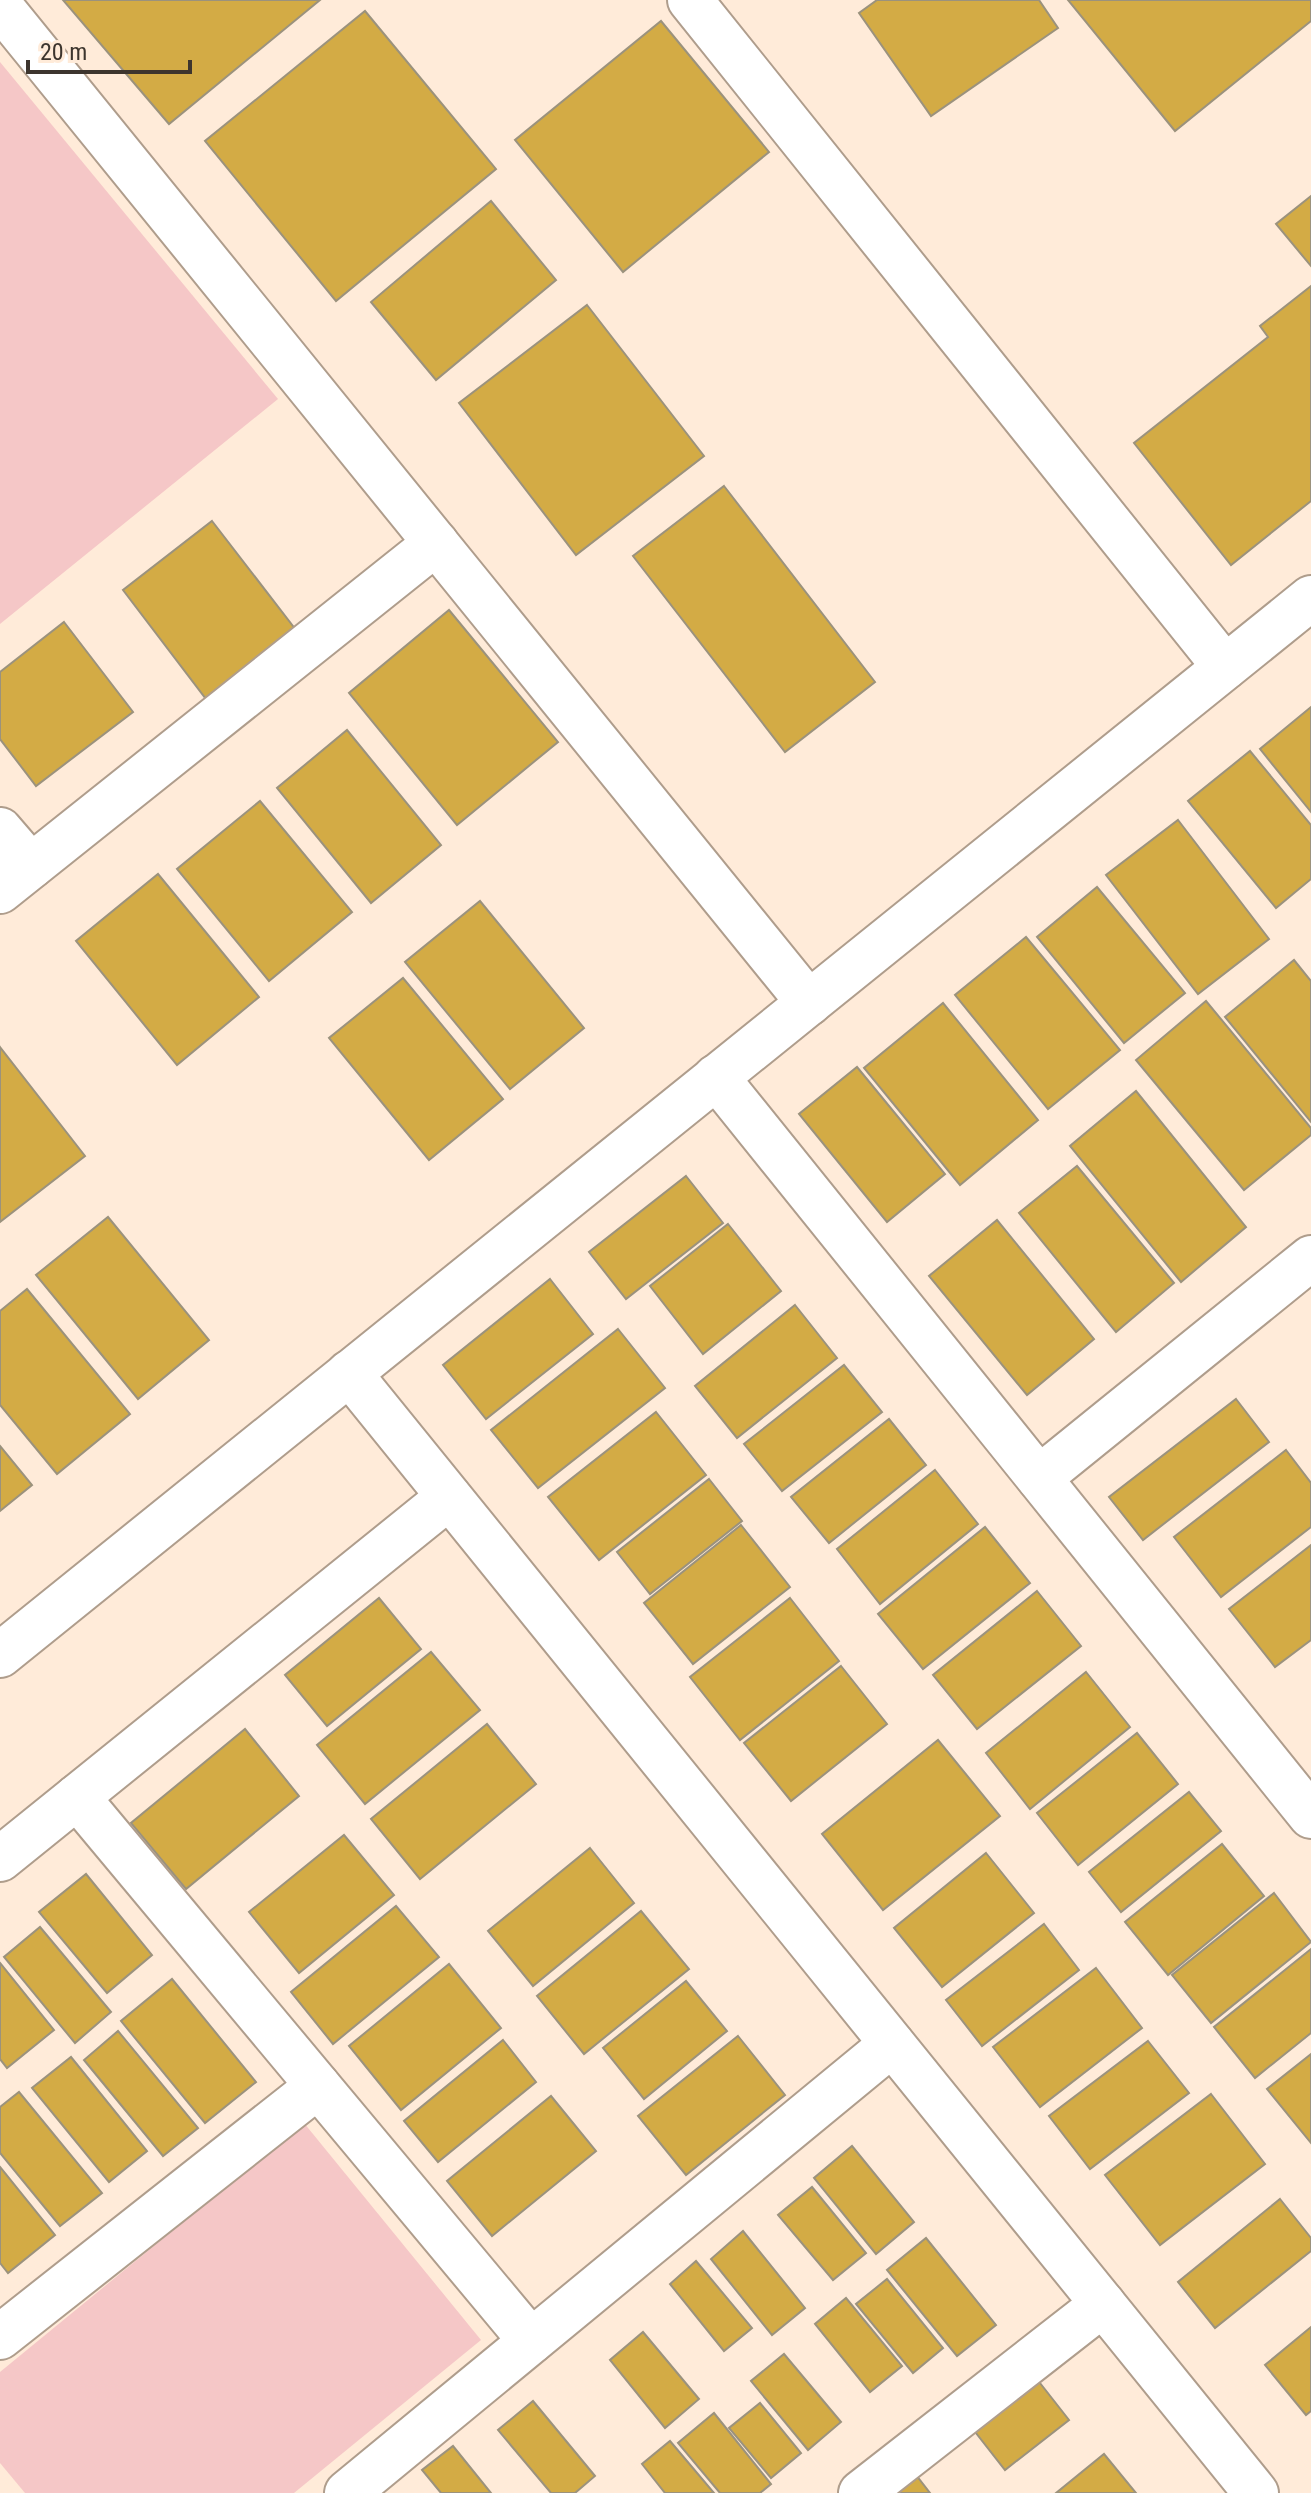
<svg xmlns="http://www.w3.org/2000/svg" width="1311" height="2493" viewBox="0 0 1311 2493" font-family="'Roboto Condensed',sans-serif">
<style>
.green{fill:#f5c7c7}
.building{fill:#d3ab45;stroke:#9b927d;stroke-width:2}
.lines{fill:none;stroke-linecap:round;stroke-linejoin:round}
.minor-casing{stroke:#af9d8c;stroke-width:48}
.minor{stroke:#fff;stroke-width:44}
</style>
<rect width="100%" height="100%" fill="#ffebd9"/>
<g class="green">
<path d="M 0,62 L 278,399 L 0,624 Z"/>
<path d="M 304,2123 L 481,2340 L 294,2493 L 25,2493 L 0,2463 L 0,2372 Z"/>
</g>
<g class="building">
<path d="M 63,0 L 320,0 L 169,124 Z"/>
<path d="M 877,0 L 1039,0 L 1058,28 L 931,116 L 859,13 Z"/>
<path d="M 1068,0 L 1311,0 L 1311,21 L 1175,131 Z"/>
<path d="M 365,11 L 496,169 L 336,301 L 205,141 Z"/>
<path d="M 661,21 L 769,152 L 623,272 L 515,140 Z"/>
<path d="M 1311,196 L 1311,266 L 1276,224 Z"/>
<path d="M 491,201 L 556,280 L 436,380 L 371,302 Z"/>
<path d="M 1311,286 L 1311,501 L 1231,565 L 1134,443 L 1268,337 L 1260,326 Z"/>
<path d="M 587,305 L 704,456 L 576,555 L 459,403 Z"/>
<path d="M 724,486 L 875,682 L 785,752 L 633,556 Z"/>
<path d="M 212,521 L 296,630 L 206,699 L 123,590 Z"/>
<path d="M 449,610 L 558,742 L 457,825 L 349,693 Z"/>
<path d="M 64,622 L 133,712 L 36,786 L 0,739 L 0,672 Z"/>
<path d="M 1311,707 L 1311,812 L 1260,749 Z"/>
<path d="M 347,730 L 441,845 L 371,903 L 277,788 Z"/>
<path d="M 1250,751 L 1311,825 L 1311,879 L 1276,908 L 1188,801 Z"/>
<path d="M 260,801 L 352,912 L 269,981 L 177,869 Z"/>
<path d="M 1178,820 L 1269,939 L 1198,994 L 1106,875 Z"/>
<path d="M 158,874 L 259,997 L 177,1065 L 76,941 Z"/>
<path d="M 1097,887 L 1185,993 L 1124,1043 L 1037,937 Z"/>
<path d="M 480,901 L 584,1028 L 510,1089 L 405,962 Z"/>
<path d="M 1026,937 L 1120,1050 L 1048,1109 L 955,995 Z"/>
<path d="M 1294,960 L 1311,981 L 1311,1122 L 1225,1017 Z"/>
<path d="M 403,978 L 503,1099 L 429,1160 L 329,1038 Z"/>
<path d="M 1206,1001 L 1311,1128 L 1311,1135 L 1244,1190 L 1136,1060 Z"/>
<path d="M 943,1003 L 1038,1120 L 960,1185 L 864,1068 Z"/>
<path d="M 0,1047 L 85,1156 L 0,1222 Z"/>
<path d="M 857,1067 L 945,1174 L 887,1222 L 799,1114 Z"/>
<path d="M 1136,1091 L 1246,1227 L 1181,1282 L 1070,1146 Z"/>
<path d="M 1077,1166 L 1174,1283 L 1116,1332 L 1019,1213 Z"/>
<path d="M 686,1176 L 723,1223 L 626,1299 L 589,1252 Z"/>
<path d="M 108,1217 L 209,1340 L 138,1399 L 36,1275 Z"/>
<path d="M 997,1220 L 1094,1339 L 1027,1395 L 929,1276 Z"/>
<path d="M 728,1224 L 781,1291 L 703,1354 L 650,1286 Z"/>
<path d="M 550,1279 L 593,1334 L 486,1419 L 443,1365 Z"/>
<path d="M 27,1289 L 130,1414 L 57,1474 L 0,1405 L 0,1311 Z"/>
<path d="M 795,1305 L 837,1358 L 737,1438 L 695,1386 Z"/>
<path d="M 618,1329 L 665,1388 L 538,1488 L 491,1430 Z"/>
<path d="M 844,1365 L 882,1412 L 782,1491 L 744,1444 Z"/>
<path d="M 1236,1399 L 1269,1442 L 1143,1540 L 1109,1497 Z"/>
<path d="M 656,1412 L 706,1475 L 599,1560 L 548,1497 Z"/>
<path d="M 889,1419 L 926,1465 L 829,1543 L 791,1497 Z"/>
<path d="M 0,1446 L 32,1485 L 0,1511 Z"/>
<path d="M 1286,1450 L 1311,1483 L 1311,1527 L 1221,1597 L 1174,1537 Z"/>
<path d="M 935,1470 L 978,1524 L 880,1604 L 837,1549 Z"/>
<path d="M 709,1479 L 742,1521 L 650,1594 L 617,1552 Z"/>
<path d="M 741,1525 L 790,1587 L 693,1664 L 644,1603 Z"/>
<path d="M 985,1527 L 1030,1583 L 923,1669 L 878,1614 Z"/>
<path d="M 1311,1545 L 1311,1640 L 1275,1667 L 1229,1609 Z"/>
<path d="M 1037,1591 L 1081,1646 L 977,1729 L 933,1675 Z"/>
<path d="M 379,1598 L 421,1649 L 327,1726 L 285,1675 Z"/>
<path d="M 790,1598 L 839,1661 L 740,1740 L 690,1677 Z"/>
<path d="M 431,1652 L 480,1710 L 365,1804 L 317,1745 Z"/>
<path d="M 841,1666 L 887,1724 L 791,1801 L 744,1743 Z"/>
<path d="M 1086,1672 L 1130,1727 L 1030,1809 L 986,1753 Z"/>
<path d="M 487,1724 L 536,1784 L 420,1879 L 371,1819 Z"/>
<path d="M 245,1729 L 299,1796 L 186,1889 L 131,1823 Z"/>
<path d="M 1137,1733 L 1178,1784 L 1078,1865 L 1037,1813 Z"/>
<path d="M 938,1740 L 1000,1816 L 883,1910 L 822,1834 Z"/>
<path d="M 1189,1792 L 1221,1831 L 1121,1912 L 1089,1872 Z"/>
<path d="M 344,1835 L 394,1895 L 299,1973 L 249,1912 Z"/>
<path d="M 1222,1844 L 1264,1896 L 1168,1975 L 1125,1922 Z"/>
<path d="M 590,1848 L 634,1903 L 533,1986 L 488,1931 Z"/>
<path d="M 986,1853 L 1034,1913 L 942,1987 L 894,1928 Z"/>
<path d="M 86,1874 L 152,1955 L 107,1993 L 39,1912 Z"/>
<path d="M 1274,1893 L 1311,1942 L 1211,2023 L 1172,1975 Z"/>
<path d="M 396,1906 L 439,1957 L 333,2044 L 291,1992 Z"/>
<path d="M 641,1911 L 689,1969 L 584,2054 L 537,1996 Z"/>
<path d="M 1044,1924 L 1079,1970 L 982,2046 L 946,2000 Z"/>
<path d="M 40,1927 L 111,2012 L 75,2043 L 4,1957 Z"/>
<path d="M 1311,1949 L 1311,2033 L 1255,2078 L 1214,2027 Z"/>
<path d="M 0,1963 L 54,2030 L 7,2068 L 0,2059 Z"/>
<path d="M 449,1964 L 501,2028 L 401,2110 L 349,2046 Z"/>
<path d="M 1096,1968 L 1142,2028 L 1040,2107 L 993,2047 Z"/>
<path d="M 172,1979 L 256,2082 L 205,2123 L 121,2021 Z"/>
<path d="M 686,1981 L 727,2031 L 644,2099 L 603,2048 Z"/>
<path d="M 118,2031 L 198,2128 L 163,2156 L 84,2060 Z"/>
<path d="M 738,2036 L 785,2095 L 686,2175 L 638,2116 Z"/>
<path d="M 503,2040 L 536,2082 L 438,2162 L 404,2121 Z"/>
<path d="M 1148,2041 L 1189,2093 L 1090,2169 L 1049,2116 Z"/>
<path d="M 1311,2054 L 1311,2143 L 1267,2089 Z"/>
<path d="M 71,2057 L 147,2151 L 109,2182 L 32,2088 Z"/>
<path d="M 19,2092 L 102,2193 L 60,2226 L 0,2153 L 0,2107 Z"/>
<path d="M 1211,2094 L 1265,2164 L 1160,2245 L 1105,2175 Z"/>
<path d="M 551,2096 L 596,2151 L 492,2236 L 447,2181 Z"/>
<path d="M 852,2146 L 914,2222 L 876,2254 L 814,2178 Z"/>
<path d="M 0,2167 L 55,2235 L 8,2273 L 0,2263 Z"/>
<path d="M 812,2187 L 866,2253 L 833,2280 L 778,2215 Z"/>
<path d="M 1280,2199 L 1311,2238 L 1311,2251 L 1215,2328 L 1178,2282 Z"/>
<path d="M 743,2231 L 805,2308 L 772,2335 L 711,2259 Z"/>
<path d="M 926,2238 L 996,2325 L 957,2356 L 887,2270 Z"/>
<path d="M 696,2261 L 752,2328 L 724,2351 L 670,2284 Z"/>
<path d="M 887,2279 L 943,2348 L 913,2373 L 856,2304 Z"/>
<path d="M 846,2298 L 902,2366 L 870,2392 L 815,2324 Z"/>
<path d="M 1311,2327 L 1311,2411 L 1306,2415 L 1265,2365 Z"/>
<path d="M 643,2332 L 699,2399 L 665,2428 L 610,2360 Z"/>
<path d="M 784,2354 L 841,2422 L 808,2450 L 751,2381 Z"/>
<path d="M 1029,2369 L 1069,2420 L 1005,2470 L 965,2419 Z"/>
<path d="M 533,2401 L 595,2476 L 575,2493 L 551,2493 L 498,2430 Z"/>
<path d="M 760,2403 L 801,2453 L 771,2478 L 729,2428 Z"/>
<path d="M 714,2413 L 771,2484 L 760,2493 L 720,2493 L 678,2443 Z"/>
<path d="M 670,2441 L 714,2493 L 665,2493 L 642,2464 Z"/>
<path d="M 453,2446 L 491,2493 L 441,2493 L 422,2470 Z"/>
<path d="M 1104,2454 L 1136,2493 L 1056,2493 Z"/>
<path d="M 913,2471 L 930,2493 L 885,2493 Z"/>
</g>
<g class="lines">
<defs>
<g id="minor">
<path d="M 690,0 L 1225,667"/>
<path d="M 0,6 L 809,1003"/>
<path d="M 0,830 L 31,866"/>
<path d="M 0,891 L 436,543"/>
<path d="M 716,1077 L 1311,1816"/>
<path d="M 349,1373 L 1256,2493"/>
<path d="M 1039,1478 L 1311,1258"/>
<path d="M 0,1655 L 1311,598"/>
<path d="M 77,1797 L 531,2341"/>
<path d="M 0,1859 L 449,1497"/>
<path d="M 0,2337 L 318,2086"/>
<path d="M 347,2493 L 892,2044"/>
<path d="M 861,2493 L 1103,2304"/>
</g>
</defs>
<use href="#minor" class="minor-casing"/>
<use href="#minor" class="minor"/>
</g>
<path d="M28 60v12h162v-12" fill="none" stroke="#3d352e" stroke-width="4"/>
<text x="40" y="60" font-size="24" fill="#3d352e" stroke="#ffebd9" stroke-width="6" paint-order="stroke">20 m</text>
</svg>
